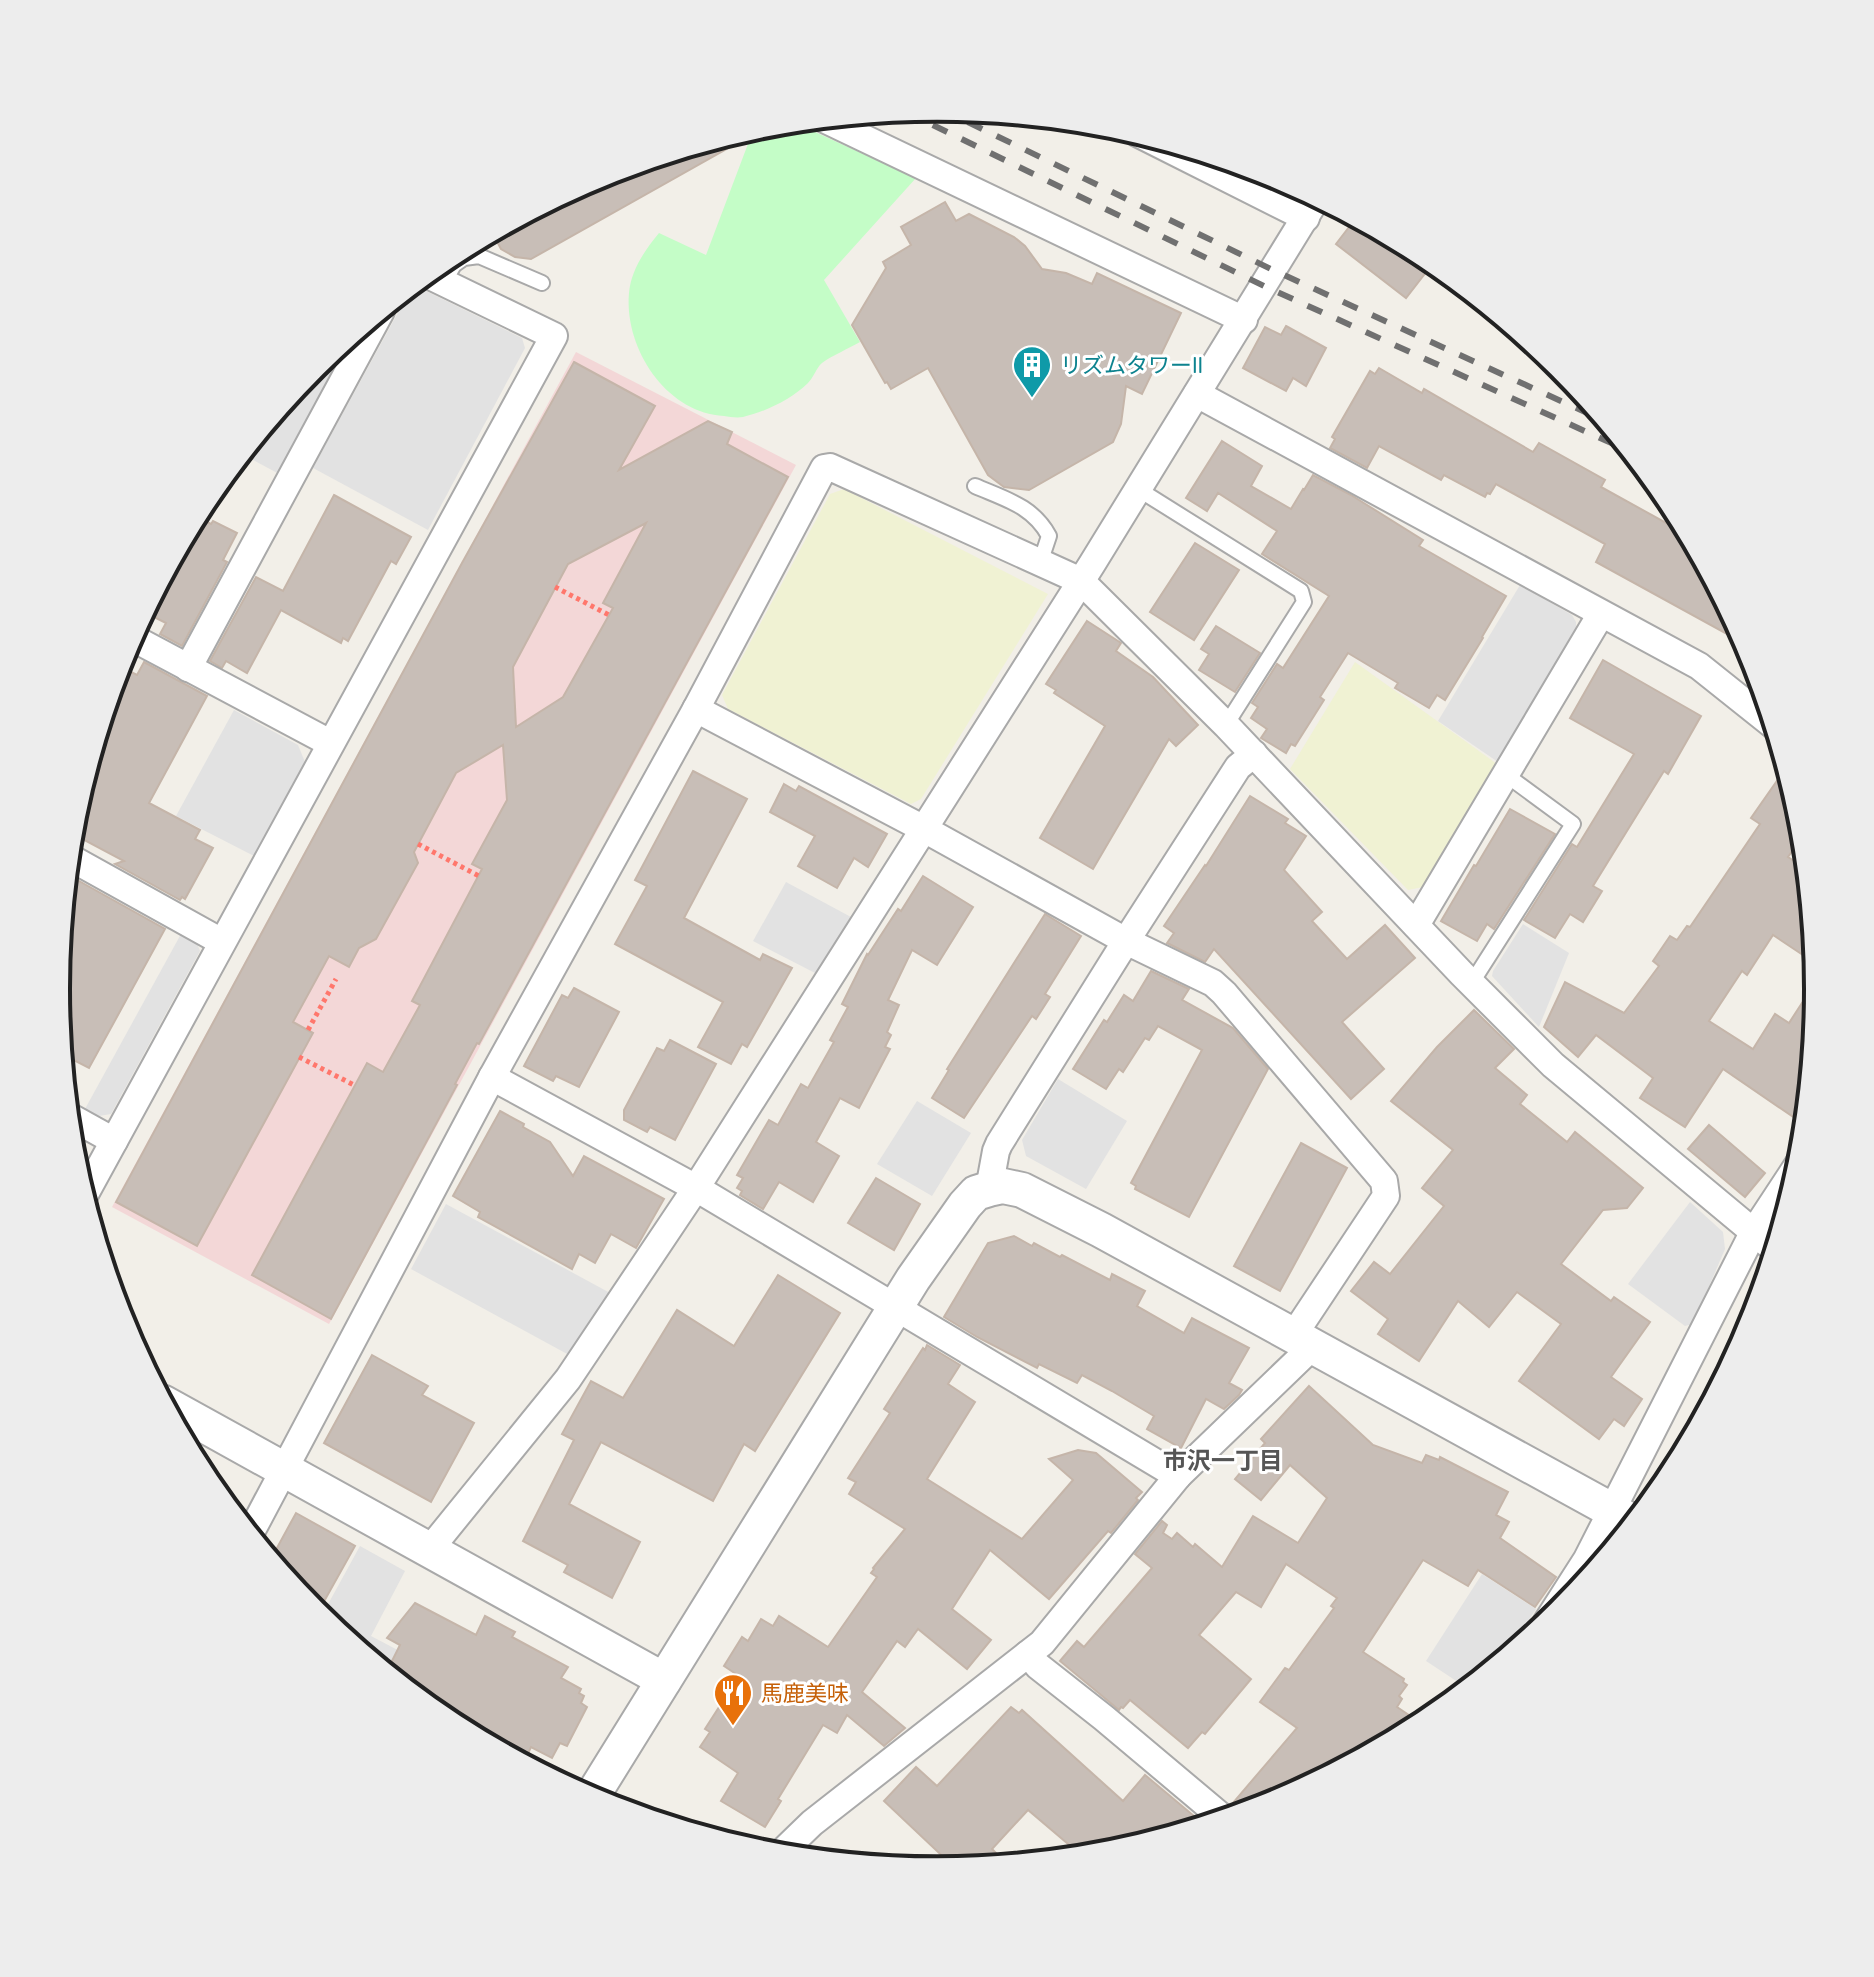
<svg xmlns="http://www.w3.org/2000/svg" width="1874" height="1977" viewBox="0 0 1874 1977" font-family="'Asap Condensed','Noto Sans JP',sans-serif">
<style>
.commercial{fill:#f3d7d7}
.farmland{fill:#f0f2d3}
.park{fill:#c4fdc7}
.parking{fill:#e2e2e2}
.building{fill:#c8beb7;stroke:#c5b5a9;stroke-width:2;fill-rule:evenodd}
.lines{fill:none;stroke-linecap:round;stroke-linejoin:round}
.service-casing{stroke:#a9a9a9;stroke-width:18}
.minor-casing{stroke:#a9a9a9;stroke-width:30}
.tertiary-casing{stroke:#a9a9a9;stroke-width:38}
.path{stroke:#ff776c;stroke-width:5;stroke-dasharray:4 4;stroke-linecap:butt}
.service{stroke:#fff;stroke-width:14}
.minor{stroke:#fff;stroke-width:26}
.tertiary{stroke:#fff;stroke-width:34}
.rail{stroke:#707070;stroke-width:6;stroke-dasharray:16 16;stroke-linecap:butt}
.labels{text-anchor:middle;stroke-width:6;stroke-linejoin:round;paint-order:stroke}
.culture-label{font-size:22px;fill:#0d838f;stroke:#fff;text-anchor:start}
.food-label{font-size:22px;fill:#c56008;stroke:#fff;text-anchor:start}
.neighbourhood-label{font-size:24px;font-weight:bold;fill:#555;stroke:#fff}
.rim{fill:none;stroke:#222;stroke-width:4}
</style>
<rect width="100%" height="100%" fill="#f2efe8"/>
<path class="commercial" d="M 576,352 L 796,465 L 329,1324 L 112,1207 Z"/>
<g class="farmland">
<path d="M 844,489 L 1048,594 L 921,799 L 911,804 L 728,709 L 722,695 L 830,494 Z"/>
<path d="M 1355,662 L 1497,764 L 1423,887 L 1408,890 L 1290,769 Z"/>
</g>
<path class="park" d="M 793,122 L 916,178 L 824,280 L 860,342 C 848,349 833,355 822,363 C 816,368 814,377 808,383 C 792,399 765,412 743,417 C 737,418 730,417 724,416 C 666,413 624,348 629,293 C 631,270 645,250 659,233 L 706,255 L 754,128 L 766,124 Z"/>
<g class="parking">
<path d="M 422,289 L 522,338 L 525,348 L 428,530 L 313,468 L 407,296 Z"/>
<path d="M 361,327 L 281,475 L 242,454 L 314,365 Z"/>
<path d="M 1520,585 L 1572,615 L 1576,622 L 1576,630 L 1498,762 L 1438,721 Z"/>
<path d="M 234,710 L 298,745 L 305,762 L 254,856 L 176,816 Z"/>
<path d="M 786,882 L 851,917 L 817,974 L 753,941 Z"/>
<path d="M 1523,924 L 1569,953 L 1539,1027 L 1492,976 L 1493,971 Z"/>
<path d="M 181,934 L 196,941 L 200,951 L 111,1114 L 99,1116 L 85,1109 Z"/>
<path d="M 1058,1079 L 1127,1121 L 1086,1189 L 1026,1156 L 1022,1140 Z"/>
<path d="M 917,1101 L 971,1133 L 932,1196 L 877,1164 Z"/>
<path d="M 1690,1202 L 1723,1232 L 1725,1249 L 1693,1324 L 1685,1326 L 1628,1284 Z"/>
<path d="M 446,1204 L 612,1294 L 569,1355 L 411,1269 Z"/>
<path d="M 360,1546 L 405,1571 L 371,1636 L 445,1675 L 427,1704 L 321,1617 Z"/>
<path d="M 1482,1574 L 1536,1609 L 1505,1657 L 1467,1688 L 1426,1661 Z"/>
</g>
<g class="building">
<path d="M 726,136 L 730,147 L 531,259 L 515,257 L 501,249 L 492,232 L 600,174 Z"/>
<path d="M 945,202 L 956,221 L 969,214 L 1014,237 L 1025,246 L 1042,269 L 1066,273 L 1092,284 L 1097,273 L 1181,313 L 1142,394 L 1126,386 L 1121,424 L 1113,442 L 1029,490 L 1004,487 L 988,475 L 928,368 L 891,389 L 887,382 L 885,383 L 852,325 L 886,268 L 883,262 L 911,245 L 901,227 Z"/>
<path d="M 1356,218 L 1427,256 L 1434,262 L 1406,298 L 1336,244 Z"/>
<path d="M 1286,326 L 1326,348 L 1306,386 L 1293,378 L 1286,391 L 1243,368 L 1265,327 L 1281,335 Z"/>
<path d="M 574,362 L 655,406 L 619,470 L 708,421 L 732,432 L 727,444 L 788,477 L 479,1044 L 477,1043 L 455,1084 L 457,1085 L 331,1319 L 252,1275 L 367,1063 L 383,1072 L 420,1005 L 412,1001 L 482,869 L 472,864 L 507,800 L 503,745 L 456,773 L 414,852 L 418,863 L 376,939 L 359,948 L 349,967 L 329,956 L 293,1022 L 313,1033 L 197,1246 L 116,1202 L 462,563 ZM 646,523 L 603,603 L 613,608 L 563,697 L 516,727 L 513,667 L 568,564 Z"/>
<path d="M 1379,368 L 1422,393 L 1424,389 L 1533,452 L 1539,443 L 1605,480 L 1601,487 L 1688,535 L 1747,645 L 1596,562 L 1605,544 L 1496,484 L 1490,494 L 1487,493 L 1485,497 L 1444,475 L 1441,480 L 1379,446 L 1367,468 L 1330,448 L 1335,439 L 1332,437 L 1370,371 L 1375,374 Z"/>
<path d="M 1222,441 L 1262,466 L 1251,486 L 1291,509 L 1303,489 L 1304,490 L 1313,475 L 1351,495 L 1423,540 L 1419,546 L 1506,596 L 1482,637 L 1483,638 L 1445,700 L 1437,695 L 1429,708 L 1395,688 L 1398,683 L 1348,653 L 1320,697 L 1324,700 L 1295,746 L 1291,744 L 1286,753 L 1261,738 L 1267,729 L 1251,718 L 1258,707 L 1252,703 L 1277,664 L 1283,668 L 1329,596 L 1262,554 L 1277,531 L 1218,493 L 1207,511 L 1186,498 Z"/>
<path d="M 334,495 L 411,537 L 396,564 L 391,561 L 348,641 L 343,638 L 341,643 L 281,610 L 247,673 L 226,661 L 222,668 L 210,661 L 256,577 L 283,591 Z"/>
<path d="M 195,516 L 211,524 L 213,521 L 237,533 L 223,560 L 227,562 L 182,646 L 160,634 L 166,623 L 144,612 Z"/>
<path d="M 1195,543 L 1239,570 L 1194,640 L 1150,612 Z"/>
<path d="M 1087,621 L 1118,641 L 1121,643 L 1116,651 L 1153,677 L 1198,725 L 1176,746 L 1169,739 L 1093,869 L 1040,838 L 1105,726 L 1054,693 L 1056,690 L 1046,684 Z"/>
<path d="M 1216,626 L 1260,653 L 1235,692 L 1199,670 L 1209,654 L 1201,649 Z"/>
<path d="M 1603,660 L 1701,716 L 1668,774 L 1664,771 L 1593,886 L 1602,891 L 1583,922 L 1570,914 L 1555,938 L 1524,920 L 1572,844 L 1577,847 L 1634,754 L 1570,718 Z"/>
<path d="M 144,662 L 207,696 L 149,803 L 200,830 L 195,839 L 213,848 L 185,899 L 182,897 L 180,900 L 115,864 L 124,861 L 71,833 L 73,816 L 119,666 L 137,675 Z"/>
<path d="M 1786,768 L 1801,817 L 1803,836 L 1788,857 L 1806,869 L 1815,963 L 1773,935 L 1747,975 L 1742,971 L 1709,1021 L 1753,1049 L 1775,1014 L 1789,1023 L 1817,980 L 1818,989 L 1805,1125 L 1723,1069 L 1685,1127 L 1640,1098 L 1653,1078 L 1596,1035 L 1578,1057 L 1544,1027 L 1565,982 L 1624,1013 L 1659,966 L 1653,961 L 1670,936 L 1677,940 L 1687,926 L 1690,927 L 1760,824 L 1751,818 Z"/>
<path d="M 693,771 L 747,799 L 684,918 L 760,960 L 763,954 L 792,968 L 747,1047 L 742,1044 L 731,1064 L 698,1047 L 723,1002 L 615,944 L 647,886 L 635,880 Z"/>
<path d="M 784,784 L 796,791 L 799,786 L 887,834 L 868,867 L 854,858 L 837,888 L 798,866 L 815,836 L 770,812 Z"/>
<path d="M 1250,796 L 1288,819 L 1285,823 L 1306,836 L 1284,870 L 1322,912 L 1312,921 L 1347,959 L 1385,925 L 1415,958 L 1342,1022 L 1384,1069 L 1351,1099 L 1214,949 L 1205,962 L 1167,943 L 1174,933 L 1164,926 L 1205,865 L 1206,866 Z"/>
<path d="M 1510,809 L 1555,834 L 1494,929 L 1487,924 L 1477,941 L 1441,921 L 1474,865 L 1476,866 Z"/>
<path d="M 923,876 L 973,907 L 937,965 L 912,950 L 888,1000 L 899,1005 L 887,1032 L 891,1035 L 885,1047 L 890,1049 L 859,1108 L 840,1098 L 816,1142 L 839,1156 L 813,1202 L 779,1182 L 763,1209 L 740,1195 L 742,1191 L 737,1188 L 743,1178 L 737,1175 L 769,1120 L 778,1125 L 801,1084 L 808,1088 L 834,1042 L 830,1040 L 848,1007 L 842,1004 L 867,954 L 868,955 L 898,909 L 901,911 Z"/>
<path d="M 79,881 L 165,929 L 89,1068 L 62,1054 L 56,988 L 66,886 Z"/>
<path d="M 1045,914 L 1081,936 L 1045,994 L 1050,997 L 1036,1019 L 1032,1016 L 964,1118 L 932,1098 L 949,1070 L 947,1069 Z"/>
<path d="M 1151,971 L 1189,989 L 1182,1000 L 1233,1028 L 1268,1069 L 1189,1217 L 1135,1189 L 1136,1186 L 1131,1183 L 1202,1050 L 1158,1026 L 1149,1040 L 1145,1038 L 1123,1072 L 1119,1069 L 1106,1089 L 1073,1069 L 1104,1020 L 1107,1022 L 1124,995 L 1133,1001 Z"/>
<path d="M 574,988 L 619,1012 L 579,1087 L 556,1076 L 553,1081 L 524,1066 L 562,995 L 568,998 Z"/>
<path d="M 1474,1010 L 1514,1049 L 1495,1068 L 1527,1095 L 1520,1104 L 1567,1142 L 1575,1132 L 1643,1188 L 1627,1208 L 1603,1210 L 1561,1264 L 1611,1301 L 1614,1297 L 1650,1322 L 1611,1377 L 1642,1399 L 1624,1426 L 1614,1419 L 1599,1439 L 1519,1381 L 1561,1324 L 1517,1292 L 1489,1327 L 1458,1301 L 1419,1361 L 1378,1334 L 1388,1319 L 1351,1291 L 1374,1262 L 1390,1274 L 1444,1206 L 1422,1188 L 1453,1150 L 1391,1101 L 1437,1047 Z"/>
<path d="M 670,1040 L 716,1064 L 675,1140 L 650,1127 L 647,1132 L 624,1120 L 624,1110 L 657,1048 L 664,1051 Z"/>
<path d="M 500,1111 L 524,1124 L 523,1127 L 550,1142 L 573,1176 L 584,1156 L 664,1199 L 636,1248 L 611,1234 L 595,1263 L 579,1254 L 572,1269 L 478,1217 L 480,1212 L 453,1196 Z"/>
<path d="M 1709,1125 L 1765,1173 L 1745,1197 L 1688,1149 Z"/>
<path d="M 1301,1143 L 1347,1168 L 1280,1291 L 1234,1266 Z"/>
<path d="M 876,1178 L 920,1204 L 894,1250 L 848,1223 Z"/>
<path d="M 1014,1236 L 1032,1246 L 1034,1243 L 1060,1257 L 1062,1255 L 1110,1280 L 1112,1274 L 1145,1291 L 1137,1306 L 1184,1333 L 1192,1318 L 1249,1348 L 1229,1383 L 1242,1390 L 1239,1395 L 1224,1409 L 1206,1399 L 1181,1448 L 1147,1429 L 1154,1416 L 1112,1391 L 1082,1375 L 1077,1383 L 1039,1364 L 1037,1368 L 977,1337 L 944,1317 L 988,1243 Z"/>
<path d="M 778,1275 L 840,1313 L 755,1451 L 744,1444 L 713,1501 L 601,1442 L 569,1504 L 640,1542 L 612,1598 L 564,1572 L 568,1565 L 523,1541 L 574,1440 L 562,1434 L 591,1381 L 623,1398 L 677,1310 L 734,1346 Z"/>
<path d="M 927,1345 L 960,1365 L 948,1384 L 975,1402 L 927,1479 L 1022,1539 L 1073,1480 L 1049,1459 L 1078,1450 L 1096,1453 L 1142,1492 L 1136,1498 L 1138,1500 L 1111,1533 L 1108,1531 L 1049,1599 L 990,1550 L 952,1609 L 991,1640 L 967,1669 L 918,1629 L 905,1647 L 897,1641 L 862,1692 L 905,1728 L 884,1746 L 847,1715 L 837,1733 L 823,1725 L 778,1799 L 781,1801 L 765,1827 L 721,1801 L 738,1773 L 700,1747 L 710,1732 L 705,1729 L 739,1676 L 724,1666 L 742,1637 L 748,1641 L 761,1619 L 773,1626 L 779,1616 L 828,1647 L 877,1577 L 871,1573 L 874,1569 L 873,1568 L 905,1529 L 849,1494 L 856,1482 L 848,1478 L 890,1413 L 884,1409 L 923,1348 L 925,1350 Z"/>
<path d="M 372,1355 L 428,1386 L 422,1395 L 474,1423 L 431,1502 L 324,1443 Z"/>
<path d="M 1309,1386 L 1373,1445 L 1422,1463 L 1426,1455 L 1439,1460 L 1440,1457 L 1508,1492 L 1496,1515 L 1509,1522 L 1500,1538 L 1556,1577 L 1535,1607 L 1478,1570 L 1468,1586 L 1423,1560 L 1363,1652 L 1404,1679 L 1403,1682 L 1407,1685 L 1399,1696 L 1402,1699 L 1397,1707 L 1422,1724 L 1274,1803 L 1238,1813 L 1232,1804 L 1297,1728 L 1260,1702 L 1285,1668 L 1289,1670 L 1334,1608 L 1331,1606 L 1337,1598 L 1286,1564 L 1261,1607 L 1236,1592 L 1199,1635 L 1251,1679 L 1205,1734 L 1202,1732 L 1188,1748 L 1130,1700 L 1123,1708 L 1121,1707 L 1119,1710 L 1060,1661 L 1077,1641 L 1084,1647 L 1152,1568 L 1135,1554 L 1162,1521 L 1167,1525 L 1163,1533 L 1172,1539 L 1177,1533 L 1193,1547 L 1195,1544 L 1222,1567 L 1253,1516 L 1298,1543 L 1327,1498 L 1290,1465 L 1261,1500 L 1235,1479 L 1265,1443 L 1261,1439 Z"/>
<path d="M 296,1513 L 355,1546 L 317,1614 L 271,1559 Z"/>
<path d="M 415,1603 L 476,1635 L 485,1616 L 515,1632 L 512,1637 L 568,1667 L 561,1678 L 581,1689 L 579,1693 L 584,1696 L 581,1703 L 587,1707 L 567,1746 L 560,1743 L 552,1758 L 531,1747 L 524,1762 L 447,1721 L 387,1671 L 400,1645 L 387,1638 Z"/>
<path d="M 1011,1707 L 1019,1713 L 1022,1710 L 1123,1801 L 1145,1775 L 1194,1816 L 1182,1830 L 1108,1853 L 1081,1855 L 1028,1810 L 992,1849 L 1006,1863 L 955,1868 L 884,1801 L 916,1767 L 937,1786 Z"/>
</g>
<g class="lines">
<defs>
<g id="service">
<path d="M 444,282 L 454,265 L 464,258 L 479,256 L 542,283"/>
<path d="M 975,486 C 1005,499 1033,506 1049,536 L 1040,563"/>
<path d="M 1138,489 L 1301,591 L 1304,602 L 1226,725"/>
<path d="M 1471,984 L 1573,824 L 1505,774"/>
</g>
<g id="minor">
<path d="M 824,119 L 1244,320"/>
<path d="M 1137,133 L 1306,218"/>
<path d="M 1197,394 L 1699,666 L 1773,725"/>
<path d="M 131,637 L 330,743"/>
<path d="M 188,668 L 381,311"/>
<path d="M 696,709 L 924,829 L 1126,941 L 1213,983 L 1224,993 L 1384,1181 L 1386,1196 L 1293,1336"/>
<path d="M 69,857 L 222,942"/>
<path d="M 1416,925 L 1601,614"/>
<path d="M 492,1077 L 696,1188 L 1178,1476"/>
<path d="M 69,1116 L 114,1141"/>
<path d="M 989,1189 L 996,1151 L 999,1144 L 1126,941 L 1238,767 L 1254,754"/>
<path d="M 84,1196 L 554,336 L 426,274"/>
<path d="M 250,1534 L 492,1077 L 696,709 L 824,468 L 830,467 L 1081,581 L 1226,725 L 1462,974 L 1553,1065 L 1774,1249"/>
<path d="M 430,1549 L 568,1379 L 696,1188 L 1092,564 L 1317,198"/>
<path d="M 1546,1623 L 1587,1559 L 1753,1233 L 1801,1160"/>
<path d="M 1028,1654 L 1038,1666 L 1104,1718 L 1223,1818"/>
<path d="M 780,1854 L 812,1823 L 1042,1643 L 1178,1476 L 1312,1347"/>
</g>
<g id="tertiary">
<path d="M 164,1403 L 664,1680"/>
<path d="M 591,1798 L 913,1279 L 965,1205 L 976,1193 L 989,1189 L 1003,1186 L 1022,1190 L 1101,1230 L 1633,1522"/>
</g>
</defs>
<use href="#service" class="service-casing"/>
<use href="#minor" class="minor-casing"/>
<use href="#tertiary" class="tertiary-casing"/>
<g class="path">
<path d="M 555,587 L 609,615"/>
<path d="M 418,844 L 479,876"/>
<path d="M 308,1030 L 336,979"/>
<path d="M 299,1057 L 354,1085"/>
</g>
<use href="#service" class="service"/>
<use href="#minor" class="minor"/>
<use href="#tertiary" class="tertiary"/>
<g class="rail">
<path d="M 939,108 L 1273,270 L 1605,421"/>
<path d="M 904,111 L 1264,286 L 1631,452"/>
</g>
</g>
<defs>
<symbol id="building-pin" viewBox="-11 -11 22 30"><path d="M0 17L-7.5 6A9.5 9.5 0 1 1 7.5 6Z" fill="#0f9aa8" stroke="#fff"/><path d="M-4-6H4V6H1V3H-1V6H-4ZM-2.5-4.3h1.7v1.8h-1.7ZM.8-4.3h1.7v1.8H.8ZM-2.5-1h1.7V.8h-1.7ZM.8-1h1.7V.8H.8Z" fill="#fff"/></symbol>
<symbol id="restaurant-pin" viewBox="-11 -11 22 30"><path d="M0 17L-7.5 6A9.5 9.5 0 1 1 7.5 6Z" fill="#e8710a" stroke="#fff"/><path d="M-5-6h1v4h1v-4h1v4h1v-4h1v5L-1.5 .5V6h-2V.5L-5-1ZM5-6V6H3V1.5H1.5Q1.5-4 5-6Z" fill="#fff"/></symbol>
</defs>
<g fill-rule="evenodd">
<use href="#building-pin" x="1010" y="343" width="44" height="60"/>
<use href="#restaurant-pin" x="711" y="1671" width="44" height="60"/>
</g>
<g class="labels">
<g class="culture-label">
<text x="1060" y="373">リズムタワーII</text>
</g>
<g class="food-label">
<text x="761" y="1701">馬鹿美味</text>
</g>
<g class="neighbourhood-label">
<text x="1223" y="1469">市沢一丁目</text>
</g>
</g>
<path d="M0 0H1874V1977H0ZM70 989a867 867 0 1 1 1734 0a867 867 0 1 1-1734 0Z" fill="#ededed" fill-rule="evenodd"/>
<path class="rim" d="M70 989a867 867 0 1 1 1734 0a867 867 0 1 1-1734 0Z"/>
</svg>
